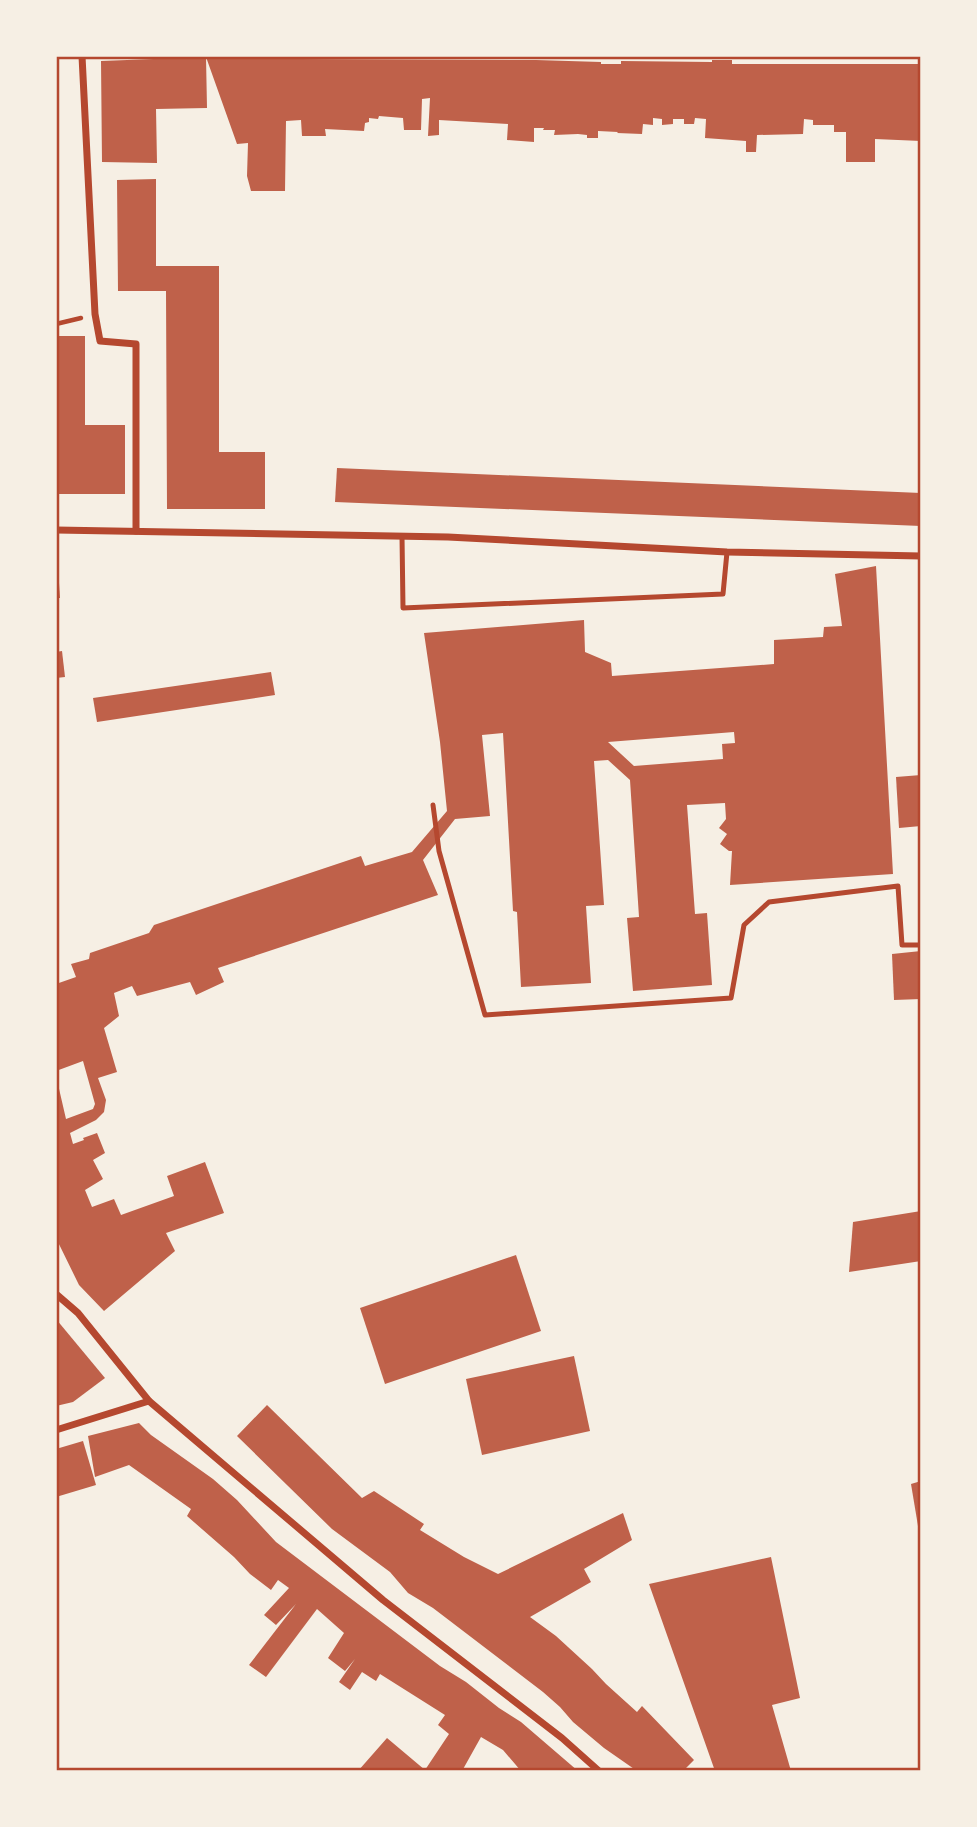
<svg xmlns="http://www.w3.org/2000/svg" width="977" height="1827" viewBox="0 0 977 1827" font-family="Karla,sans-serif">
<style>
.building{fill:#bf614a;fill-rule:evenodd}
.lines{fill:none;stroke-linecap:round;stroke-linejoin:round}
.path{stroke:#b5482f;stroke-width:4.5}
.service{stroke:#b5482f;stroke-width:5}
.minor{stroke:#b5482f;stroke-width:7}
.neatline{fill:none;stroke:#b5482f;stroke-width:2.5}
</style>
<rect width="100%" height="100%" fill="#f6efe4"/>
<g class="building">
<path d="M 275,56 L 300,56 L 302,59 L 536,60 L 601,62 L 601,64 L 621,64 L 621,61 L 712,62 L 712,60 L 732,60 L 732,64 L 921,64 L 921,141 L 875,139 L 875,162 L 846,162 L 846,132 L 834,132 L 834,125 L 813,125 L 813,120 L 804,119 L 803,134 L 757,135 L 756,152 L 746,152 L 746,141 L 705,138 L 706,119 L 695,118 L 694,124 L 684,124 L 684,119 L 673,119 L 673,124 L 662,125 L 662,119 L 653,118 L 653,125 L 643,124 L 642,134 L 617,133 L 618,132 L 598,131 L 598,138 L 587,138 L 587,135 L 578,134 L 554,135 L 555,130 L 543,130 L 544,128 L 534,128 L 534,142 L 507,140 L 508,124 L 439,120 L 439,135 L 428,136 L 430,98 L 422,99 L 421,130 L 404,130 L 403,118 L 379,116 L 378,119 L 369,118 L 369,122 L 365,123 L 364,131 L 325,129 L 326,136 L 302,136 L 301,120 L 286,121 L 285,191 L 251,191 L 247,176 L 248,143 L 237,144 L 206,57 L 207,108 L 156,109 L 157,163 L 102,162 L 101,61 L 206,57 L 249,57 L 274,58 Z"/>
<path d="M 156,179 L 156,266 L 219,266 L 219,452 L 265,452 L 265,509 L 167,509 L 166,291 L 118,291 L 117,180 Z"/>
<path d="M 56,336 L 85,336 L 85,425 L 125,425 L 125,494 L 56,494 Z"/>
<path d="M 337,468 L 921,493 L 921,526 L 335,502 Z"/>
<path d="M 876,566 L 893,874 L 730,885 L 732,851 L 729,851 L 720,844 L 727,834 L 719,828 L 726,819 L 725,803 L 687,805 L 695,914 L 707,913 L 712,985 L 633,991 L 627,918 L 639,917 L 630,780 L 608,760 L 594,761 L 604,905 L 586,906 L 591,983 L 521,987 L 517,912 L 513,911 L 503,733 L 482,735 L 490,816 L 455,819 L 423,860 L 438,895 L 218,968 L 224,982 L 196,995 L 190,982 L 137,996 L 132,986 L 114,993 L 119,1016 L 104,1028 L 117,1072 L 98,1078 L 106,1100 L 104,1112 L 96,1120 L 70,1133 L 73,1144 L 84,1140 L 83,1138 L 97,1133 L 105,1153 L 93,1160 L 103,1179 L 85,1190 L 92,1207 L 114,1199 L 121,1215 L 174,1196 L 167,1176 L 205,1162 L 224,1213 L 166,1233 L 175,1251 L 104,1311 L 79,1285 L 56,1238 L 56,1080 L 57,1080 L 66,1119 L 93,1109 L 95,1104 L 83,1061 L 56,1071 L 56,984 L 76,977 L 71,964 L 89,959 L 90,953 L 149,933 L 154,925 L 361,856 L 365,866 L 412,852 L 447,811 L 440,742 L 424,633 L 584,620 L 585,652 L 611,663 L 612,676 L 774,664 L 774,640 L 823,637 L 824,627 L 842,626 L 835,574 ZM 734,732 L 735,743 L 722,744 L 723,759 L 634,766 L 608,742 Z"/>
<path d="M 56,568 L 58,568 L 60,598 L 56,598 Z"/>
<path d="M 62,651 L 65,677 L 56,678 L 56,652 Z"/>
<path d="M 271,672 L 275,695 L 97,722 L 93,698 Z"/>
<path d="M 921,775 L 921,826 L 899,828 L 896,777 Z"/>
<path d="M 921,951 L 921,999 L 894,1000 L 892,954 Z"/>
<path d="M 921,1211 L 921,1261 L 849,1272 L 853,1222 Z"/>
<path d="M 516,1255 L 541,1331 L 385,1384 L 360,1308 Z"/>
<path d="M 56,1319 L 105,1378 L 73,1402 L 56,1406 Z"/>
<path d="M 574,1356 L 590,1431 L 482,1455 L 466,1379 Z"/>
<path d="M 267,1405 L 362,1498 L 374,1491 L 424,1524 L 420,1530 L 464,1557 L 498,1574 L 623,1513 L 632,1540 L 584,1569 L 591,1582 L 530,1617 L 556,1636 L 592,1669 L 606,1684 L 637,1712 L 642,1706 L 694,1760 L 685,1769 L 686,1771 L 637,1771 L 604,1748 L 573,1722 L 560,1707 L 543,1692 L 433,1608 L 408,1593 L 390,1572 L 332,1529 L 237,1436 Z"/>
<path d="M 139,1423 L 151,1435 L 213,1479 L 237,1500 L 276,1542 L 440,1666 L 466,1682 L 499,1708 L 521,1722 L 578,1771 L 521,1771 L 503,1750 L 481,1737 L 462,1771 L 358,1771 L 387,1738 L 425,1770 L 449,1734 L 438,1725 L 445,1715 L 380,1674 L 376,1681 L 362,1672 L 350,1690 L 339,1682 L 355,1659 L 345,1671 L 328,1658 L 344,1633 L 317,1609 L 266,1677 L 249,1665 L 296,1604 L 276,1625 L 264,1615 L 289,1588 L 278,1580 L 271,1590 L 250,1574 L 234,1557 L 187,1516 L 191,1509 L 129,1465 L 95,1477 L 88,1436 Z"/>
<path d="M 83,1441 L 96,1485 L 56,1497 L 56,1449 Z"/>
<path d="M 921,1481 L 921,1538 L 920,1538 L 911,1484 Z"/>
<path d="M 771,1557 L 800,1698 L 772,1705 L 791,1771 L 715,1771 L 649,1584 Z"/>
</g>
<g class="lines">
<path class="path" d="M 56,324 L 81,318"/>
<g class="service">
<path d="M 402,536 L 403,608 L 723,594 L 727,552"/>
<path d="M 433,805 L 439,851 L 485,1015 L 731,998 L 744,925 L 769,902 L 898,886 L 902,945 L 921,945"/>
</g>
<g class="minor">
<path d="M 82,56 L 95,314 L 100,341 L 136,344 L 136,531"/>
<path d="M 56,530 L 448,537 L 727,552 L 921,556"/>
<path d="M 56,1294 L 78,1313 L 149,1401 L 383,1600 L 562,1738 L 599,1771"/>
<path d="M 56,1430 L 149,1401"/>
</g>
</g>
<rect width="977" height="1827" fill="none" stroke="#f6efe4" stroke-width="116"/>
<rect x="58" y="58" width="861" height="1711" class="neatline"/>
</svg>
